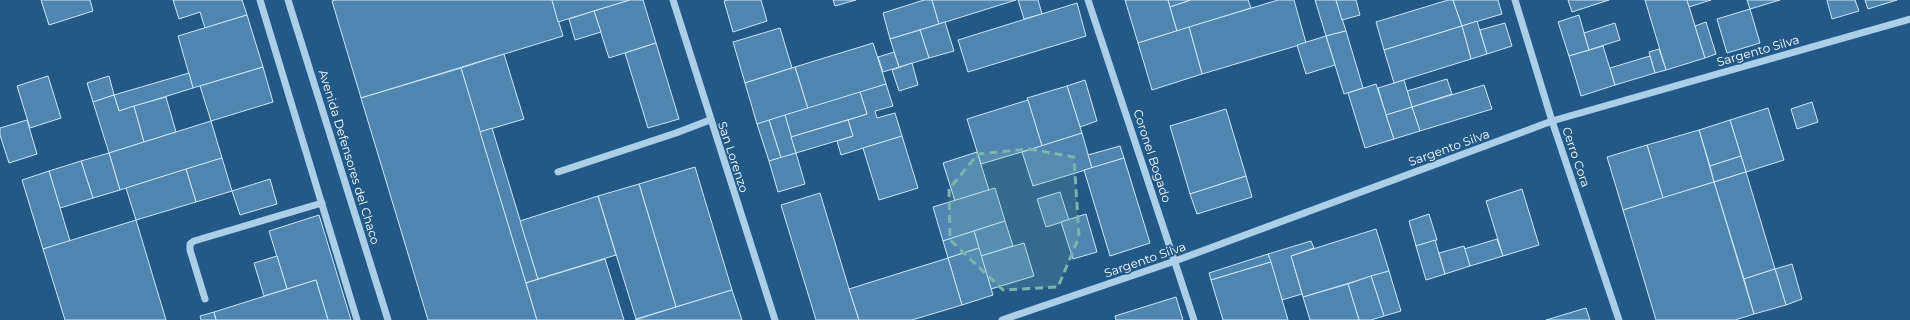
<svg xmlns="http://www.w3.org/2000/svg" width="1910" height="320" viewBox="0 0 1910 320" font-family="Montserrat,sans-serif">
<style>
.building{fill:#4e85b1;stroke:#d0e6f7}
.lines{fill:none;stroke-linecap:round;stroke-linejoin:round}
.minor{stroke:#abcee9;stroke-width:7}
.marked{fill:#7bb4af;fill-opacity:0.2;stroke:#7bb4af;stroke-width:3;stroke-dasharray:8 5;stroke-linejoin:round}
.labels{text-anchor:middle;stroke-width:3.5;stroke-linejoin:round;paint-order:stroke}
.street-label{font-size:12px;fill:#fff;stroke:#225986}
</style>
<rect width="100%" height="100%" fill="#225986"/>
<g class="building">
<path d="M 41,0 L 90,0 L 93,11 L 49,25 Z"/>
<path d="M 173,0 L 242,0 L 247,15 L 205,28 L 200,12 L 179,19 Z"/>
<path d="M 335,0 L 552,0 L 563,36 L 361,98 L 332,1 Z"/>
<path d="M 552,0 L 630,0 L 558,22 Z"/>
<path d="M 630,0 L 643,0 L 656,43 L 609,58 L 594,11 Z"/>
<path d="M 728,0 L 761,0 L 767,21 L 733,32 L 724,1 Z"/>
<path d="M 833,0 L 856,0 L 835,6 Z"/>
<path d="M 924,0 L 932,0 L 939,24 L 890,39 L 883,13 Z"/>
<path d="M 932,0 L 1016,0 L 939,24 Z"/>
<path d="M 1018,0 L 1038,0 L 1042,14 L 1024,19 Z"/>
<path d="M 1125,0 L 1168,0 L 1177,31 L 1138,43 Z"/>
<path d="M 1168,0 L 1191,0 L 1170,7 Z"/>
<path d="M 1191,0 L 1248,0 L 1251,8 L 1177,31 L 1170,7 Z"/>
<path d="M 1278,0 L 1294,0 L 1306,43 L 1202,74 L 1189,27 Z"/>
<path d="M 1315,0 L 1336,0 L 1346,31 L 1326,36 Z"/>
<path d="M 1336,0 L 1356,0 L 1360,15 L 1342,20 Z"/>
<path d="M 1448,0 L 1453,0 L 1462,26 L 1384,50 L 1376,22 Z"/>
<path d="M 1453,0 L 1498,0 L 1502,14 L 1462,26 Z"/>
<path d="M 1568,0 L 1609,0 L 1572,12 Z"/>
<path d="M 1645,0 L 1687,0 L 1705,58 L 1666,70 Z"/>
<path d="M 1687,0 L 1711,0 L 1689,7 Z"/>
<path d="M 1747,0 L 1780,0 L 1750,9 Z"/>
<path d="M 1827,0 L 1855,0 L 1859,11 L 1832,19 Z"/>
<path d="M 1865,0 L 1897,0 L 1868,9 Z"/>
<path d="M 1077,3 L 1086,36 L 968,72 L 958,40 Z"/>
<path d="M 1750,9 L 1760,43 L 1727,53 L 1717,19 Z"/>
<path d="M 594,11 L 601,32 L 575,40 L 569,19 Z"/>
<path d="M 247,15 L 263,67 L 193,88 L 178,36 Z"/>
<path d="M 1579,15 L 1589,50 L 1569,56 L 1558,22 Z"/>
<path d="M 1477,21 L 1487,54 L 1471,59 L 1462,26 Z"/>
<path d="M 945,22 L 954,51 L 929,58 L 920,30 Z"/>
<path d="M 1706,22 L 1716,54 L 1705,58 L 1695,26 Z"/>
<path d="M 1505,23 L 1512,46 L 1487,54 L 1480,30 Z"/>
<path d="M 1615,23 L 1620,40 L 1589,50 L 1584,33 Z"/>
<path d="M 1462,26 L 1471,59 L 1394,83 L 1384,50 Z"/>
<path d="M 1189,27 L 1202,74 L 1152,90 L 1138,43 Z"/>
<path d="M 780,28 L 792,68 L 745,83 L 733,42 Z"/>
<path d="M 920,30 L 929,58 L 899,67 L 890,39 Z"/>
<path d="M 1346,31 L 1363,88 L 1344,94 L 1326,36 Z"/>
<path d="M 1326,36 L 1335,65 L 1306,74 L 1297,45 Z"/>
<path d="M 656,43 L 679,119 L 648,128 L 625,53 Z"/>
<path d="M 873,43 L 886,84 L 808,109 L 795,67 Z"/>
<path d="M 1603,46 L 1615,85 L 1581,96 L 1569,56 Z"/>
<path d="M 1659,49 L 1666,70 L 1655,73 L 1649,52 Z"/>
<path d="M 894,52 L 899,67 L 883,72 L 878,57 Z"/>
<path d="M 504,54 L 524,119 L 480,132 L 461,68 Z"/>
<path d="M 1650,56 L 1655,73 L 1615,85 L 1610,68 Z"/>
<path d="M 912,63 L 918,85 L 899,91 L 892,70 Z"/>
<path d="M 263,67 L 273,102 L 211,121 L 200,86 Z"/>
<path d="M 795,67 L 808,109 L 757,124 L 745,83 Z"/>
<path d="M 461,68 L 526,283 L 537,320 L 428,320 L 361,98 Z"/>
<path d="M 189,73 L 193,88 L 119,111 L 114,95 Z"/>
<path d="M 48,76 L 61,118 L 30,128 L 17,86 Z"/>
<path d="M 109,76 L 114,95 L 93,102 L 87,83 Z"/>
<path d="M 1447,79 L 1452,94 L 1412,107 L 1407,91 Z"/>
<path d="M 1085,80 L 1097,121 L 1080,127 L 1067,86 Z"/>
<path d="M 1404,80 L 1412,107 L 1386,115 L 1378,88 Z"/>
<path d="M 886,84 L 893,106 L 875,111 L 877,118 L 895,113 L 902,136 L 841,155 L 837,141 L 853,136 L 848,120 L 867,114 L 860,92 Z"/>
<path d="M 1376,84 L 1394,139 L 1365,148 L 1348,93 Z"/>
<path d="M 1484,85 L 1492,109 L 1420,131 L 1412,107 Z"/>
<path d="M 1067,86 L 1082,133 L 1042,146 L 1027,98 Z"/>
<path d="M 860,92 L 867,114 L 791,137 L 785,115 Z"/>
<path d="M 114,95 L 119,111 L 134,106 L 144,142 L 109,153 L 93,102 Z"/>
<path d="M 166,97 L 176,132 L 144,142 L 134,106 Z"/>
<path d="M 1028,100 L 1042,146 L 981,164 L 967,119 Z"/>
<path d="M 1812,102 L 1818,122 L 1797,129 L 1791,109 Z"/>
<path d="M 1412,107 L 1420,131 L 1394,139 L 1386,115 Z"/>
<path d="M 1768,108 L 1784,160 L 1746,172 L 1730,120 Z"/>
<path d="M 1226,109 L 1246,176 L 1190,194 L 1170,126 Z"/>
<path d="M 785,115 L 796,153 L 781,158 L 769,120 Z"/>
<path d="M 27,120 L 37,154 L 9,163 L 0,135 L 0,128 Z"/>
<path d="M 769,120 L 781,158 L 769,161 L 757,124 Z"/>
<path d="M 848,120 L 853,136 L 796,153 L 791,137 Z"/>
<path d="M 1730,120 L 1741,156 L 1710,166 L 1699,130 Z"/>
<path d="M 211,121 L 222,158 L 120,190 L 109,153 Z"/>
<path d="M 492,128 L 538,279 L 526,283 L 480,132 Z"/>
<path d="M 1699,130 L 1714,182 L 1663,198 L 1647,145 Z"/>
<path d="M 1082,133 L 1092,168 L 1033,186 L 1022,152 Z"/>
<path d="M 902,136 L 918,188 L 879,200 L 863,148 Z"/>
<path d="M 1647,145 L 1663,198 L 1623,210 L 1607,157 Z"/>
<path d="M 1120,146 L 1124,158 L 1092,168 L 1088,155 Z"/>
<path d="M 977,152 L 989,190 L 955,201 L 943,163 Z"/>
<path d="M 109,153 L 120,190 L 93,198 L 81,161 Z"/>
<path d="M 796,153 L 805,184 L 778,192 L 769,161 Z"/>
<path d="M 1741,156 L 1746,172 L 1714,182 L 1710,166 Z"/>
<path d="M 222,158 L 232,191 L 196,202 L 186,169 Z"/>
<path d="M 1124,158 L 1150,243 L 1110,256 L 1084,170 Z"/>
<path d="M 81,161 L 93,198 L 60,208 L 49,171 Z"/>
<path d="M 695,167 L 732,290 L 676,307 L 639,184 Z"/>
<path d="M 186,169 L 196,202 L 136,220 L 126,188 Z"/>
<path d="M 49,171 L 70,241 L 43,249 L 22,180 Z"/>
<path d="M 1746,172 L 1775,269 L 1744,279 L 1714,182 Z"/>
<path d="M 1246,176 L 1252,197 L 1197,214 L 1190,194 Z"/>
<path d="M 270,179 L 277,204 L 240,215 L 232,191 Z"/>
<path d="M 1714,182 L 1754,314 L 1735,320 L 1656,320 L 1623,210 Z"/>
<path d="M 639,184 L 676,307 L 636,319 L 598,196 Z"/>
<path d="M 995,188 L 1005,221 L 943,241 L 933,207 Z"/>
<path d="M 1522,189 L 1539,245 L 1503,256 L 1486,201 Z"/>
<path d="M 1060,192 L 1069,220 L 1046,227 L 1037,199 Z"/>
<path d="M 820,193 L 849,289 L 859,320 L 816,320 L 781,205 Z"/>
<path d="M 598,196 L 616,255 L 538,279 L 520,221 Z"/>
<path d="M 1086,214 L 1097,252 L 1073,259 L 1061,222 Z"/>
<path d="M 1429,214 L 1437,240 L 1416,246 L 1409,221 Z"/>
<path d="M 319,215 L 351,320 L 328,320 L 316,280 L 287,289 L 269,231 Z"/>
<path d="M 136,220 L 166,320 L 65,320 L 43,249 Z"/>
<path d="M 1005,221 L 1013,246 L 981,256 L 974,231 Z"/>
<path d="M 1376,229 L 1389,271 L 1303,297 L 1291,256 Z"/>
<path d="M 974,231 L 979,248 L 948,258 L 943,241 Z"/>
<path d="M 1497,239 L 1503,256 L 1470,266 L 1464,249 Z"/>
<path d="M 1435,240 L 1445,274 L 1426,280 L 1416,246 Z"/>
<path d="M 1311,241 L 1314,248 L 1291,256 L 1302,294 L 1282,300 L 1268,254 Z"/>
<path d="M 1024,243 L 1034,276 L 991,289 L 981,256 Z"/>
<path d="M 1464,246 L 1470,266 L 1445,274 L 1439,253 Z"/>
<path d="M 979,248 L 993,295 L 962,305 L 948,258 Z"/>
<path d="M 1268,254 L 1271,262 L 1211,280 L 1209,273 Z"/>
<path d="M 277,256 L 287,289 L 264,296 L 254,263 Z"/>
<path d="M 948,258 L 962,305 L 912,320 L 859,320 L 849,289 Z"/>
<path d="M 605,259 L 624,320 L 537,320 L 526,283 Z"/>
<path d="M 1271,262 L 1288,320 L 1223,320 L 1211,280 Z"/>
<path d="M 1792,264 L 1802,299 L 1786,305 L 1775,269 Z"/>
<path d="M 1775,269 L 1786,305 L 1754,314 L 1744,279 Z"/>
<path d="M 1389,271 L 1401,311 L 1384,316 L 1371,276 Z"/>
<path d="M 1371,276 L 1384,316 L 1371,320 L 1359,320 L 1348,284 Z"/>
<path d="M 316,280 L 328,320 L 216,320 L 214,312 Z"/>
<path d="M 1348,284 L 1359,320 L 1310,320 L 1303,297 Z"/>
<path d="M 732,290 L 742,320 L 635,320 L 676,307 Z"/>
<path d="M 1176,297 L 1183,320 L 1116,320 L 1115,316 Z"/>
<path d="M 1586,308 L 1590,320 L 1546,320 Z"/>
<path d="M 214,312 L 216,320 L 201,320 L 200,316 Z"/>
</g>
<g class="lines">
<g class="minor">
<path d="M 260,0 L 357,320"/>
<path d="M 288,0 L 388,320"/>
<path d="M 673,0 L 775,320"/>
<path d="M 1088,0 L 1194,320"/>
<path d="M 1515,0 L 1552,121 L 1619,320"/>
<path d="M 558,172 L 676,133 L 710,120"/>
<path d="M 205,299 L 190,250 L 190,244 L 194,241 L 322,203"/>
<path d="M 1002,320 L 1175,261 L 1552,121 L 1910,19"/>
</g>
</g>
<path class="marked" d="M 1029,149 L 1074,157 L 1079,237 L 1058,287 L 1003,290 L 950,240 L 949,189 L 978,154 Z"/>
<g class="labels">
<g class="street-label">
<text transform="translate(1758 51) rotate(-16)" y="4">Sargento Silva</text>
<text transform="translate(1449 148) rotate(-20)" y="4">Sargento Silva</text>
<text transform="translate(1152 156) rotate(72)" y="4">Coronel Bogado</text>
<text transform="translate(349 157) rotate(73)" y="4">Avenida Defensores del Chaco</text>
<text transform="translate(733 157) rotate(72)" y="4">San Lorenzo</text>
<text transform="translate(1576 157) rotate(71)" y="4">Cerro Cora</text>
<text transform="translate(1145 260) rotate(-19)" y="4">Sargento Silva</text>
</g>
</g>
</svg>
